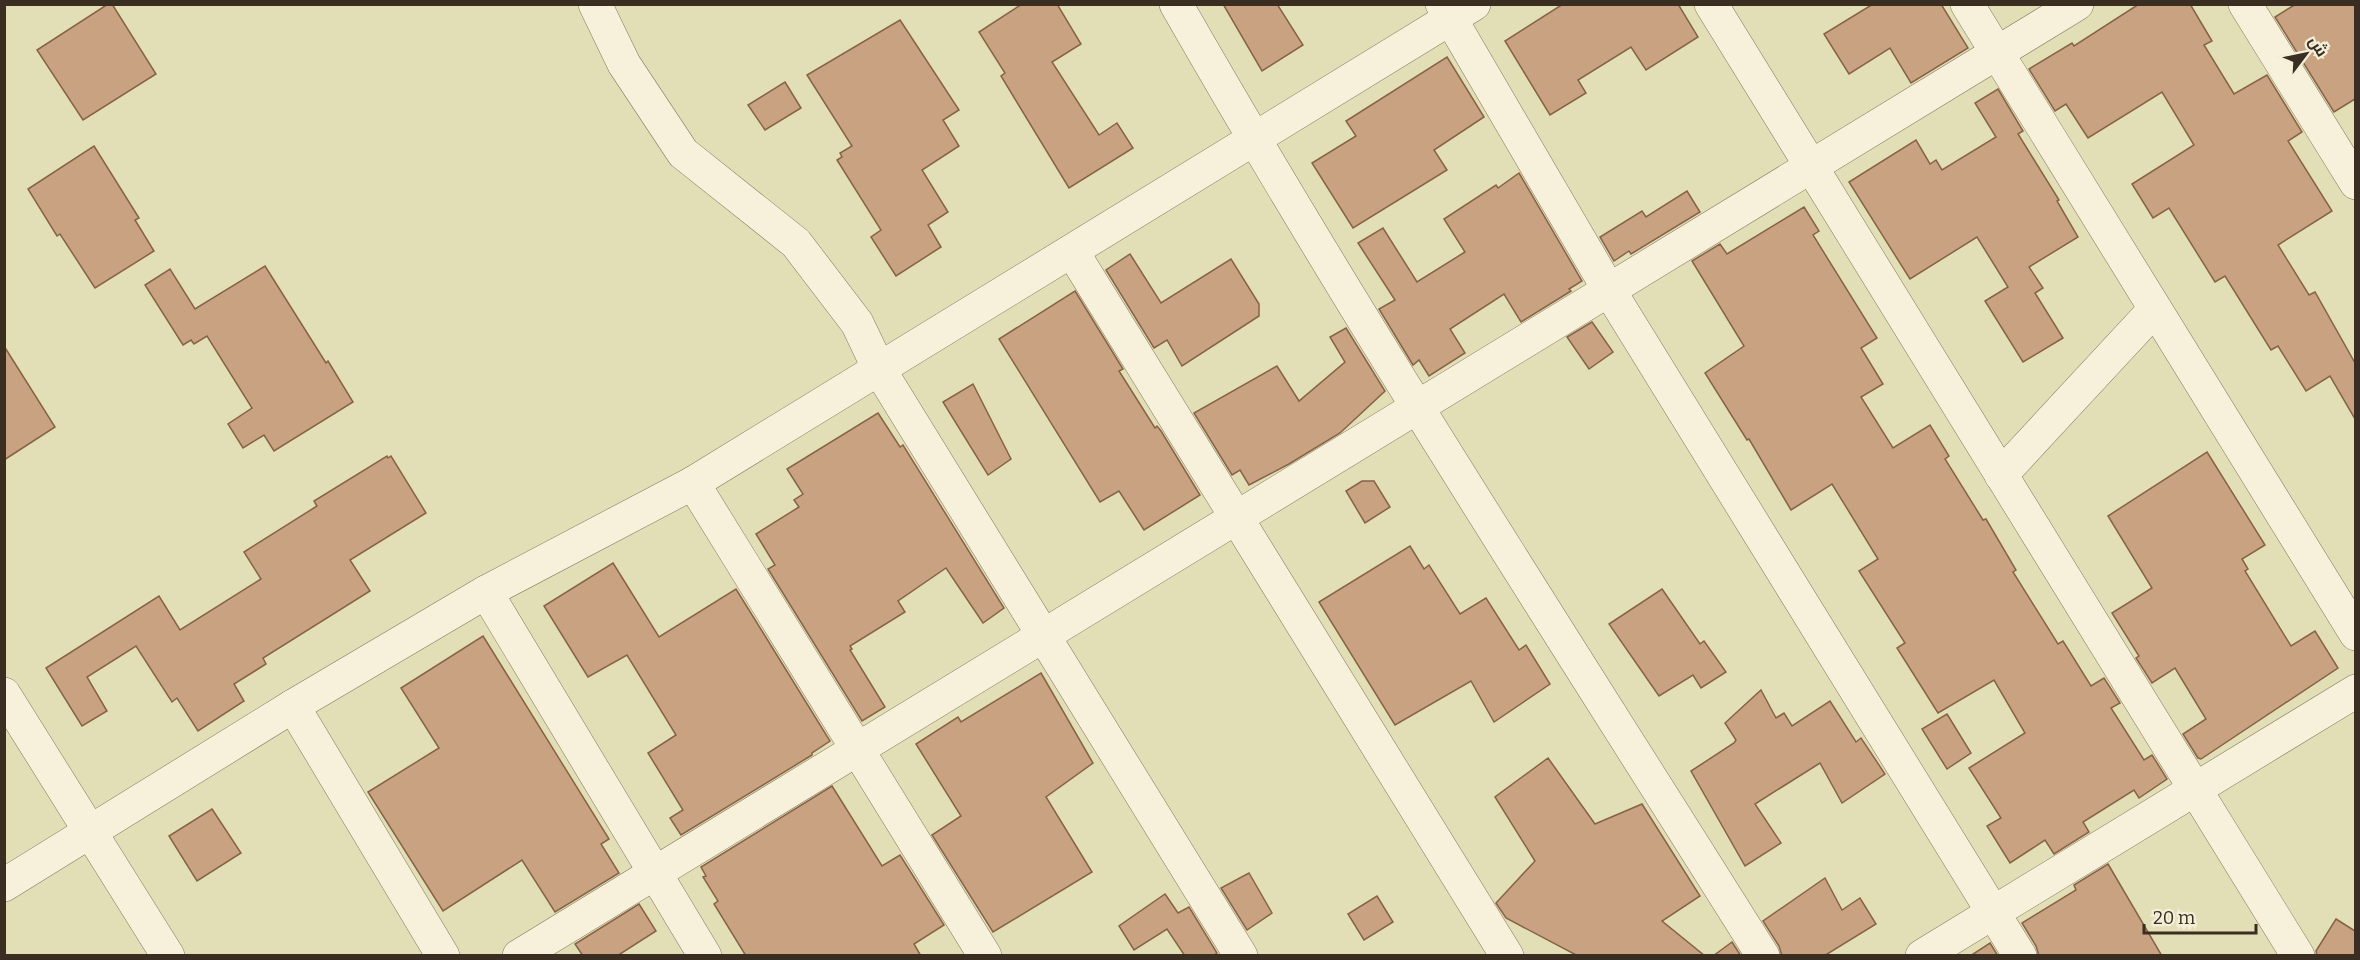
<svg xmlns="http://www.w3.org/2000/svg" width="2360" height="960" viewBox="0 0 2360 960" font-family="Bitter,Cairo,serif">
<style>
.farmland{fill:#e2deb6}
.building{fill:#c9a381;stroke:#866345;stroke-width:1.5}
.lines{fill:none;stroke-linecap:round;stroke-linejoin:round}
.minor-casing{stroke:#88775e;stroke-width:34}
.minor{stroke:#f7f1dc;stroke-width:33}
</style>
<rect width="100%" height="100%" fill="#ede4c9"/>
<rect class="farmland" x="5" y="5" width="2350" height="950"/>
<g class="building">
<path d="M 108,4 L 112,4 L 156,74 L 83,120 L 37,50 Z"/>
<path d="M 1022,4 L 1057,4 L 1081,44 L 1052,62 L 1099,135 L 1117,123 L 1133,148 L 1069,188 L 1001,76 L 1005,73 L 979,32 Z"/>
<path d="M 1223,4 L 1277,4 L 1303,45 L 1262,71 Z"/>
<path d="M 1563,4 L 1678,4 L 1698,37 L 1646,70 L 1631,47 L 1578,80 L 1586,93 L 1550,115 L 1505,41 Z"/>
<path d="M 1873,4 L 1941,4 L 1968,48 L 1911,83 L 1890,48 L 1849,74 L 1824,34 Z"/>
<path d="M 2139,4 L 2190,4 L 2212,41 L 2204,45 L 2234,94 L 2267,75 L 2302,132 L 2288,141 L 2332,211 L 2278,245 L 2309,295 L 2315,292 L 2355,363 L 2355,419 L 2330,376 L 2306,391 L 2278,346 L 2271,350 L 2225,276 L 2215,282 L 2169,208 L 2153,218 L 2132,184 L 2194,145 L 2162,92 L 2088,138 L 2066,104 L 2055,111 L 2029,69 L 2072,43 L 2074,46 Z"/>
<path d="M 2296,4 L 2355,4 L 2355,99 L 2334,112 L 2275,17 Z"/>
<path d="M 900,20 L 959,110 L 943,120 L 959,146 L 922,170 L 948,212 L 928,225 L 941,247 L 896,276 L 871,237 L 881,230 L 837,160 L 842,157 L 840,153 L 852,146 L 807,75 Z"/>
<path d="M 1447,57 L 1484,117 L 1434,150 L 1447,170 L 1353,228 L 1312,163 L 1356,136 L 1346,121 Z"/>
<path d="M 785,82 L 801,108 L 765,130 L 748,105 Z"/>
<path d="M 1998,89 L 2023,131 L 2018,134 L 2059,200 L 2057,201 L 2078,237 L 2029,267 L 2043,288 L 2035,293 L 2063,338 L 2023,362 L 1985,301 L 2008,287 L 1977,237 L 1910,279 L 1849,182 L 1916,140 L 1930,164 L 1936,160 L 1942,170 L 1996,137 L 1975,103 Z"/>
<path d="M 94,146 L 139,218 L 135,220 L 154,251 L 95,288 L 60,234 L 57,236 L 28,189 Z"/>
<path d="M 1519,173 L 1582,281 L 1569,289 L 1571,291 L 1521,322 L 1504,294 L 1450,329 L 1465,353 L 1429,376 L 1419,360 L 1413,365 L 1379,309 L 1395,300 L 1358,243 L 1383,228 L 1417,282 L 1465,252 L 1444,219 L 1496,185 L 1498,188 Z"/>
<path d="M 1687,191 L 1700,212 L 1631,254 L 1629,251 L 1614,261 L 1600,237 L 1642,211 L 1646,217 Z"/>
<path d="M 1804,207 L 1819,231 L 1813,235 L 1877,338 L 1861,348 L 1883,384 L 1861,397 L 1893,448 L 1930,425 L 1949,456 L 1945,459 L 1983,520 L 1986,519 L 2016,570 L 2013,572 L 2058,644 L 2063,641 L 2091,686 L 2104,678 L 2120,703 L 2111,708 L 2144,760 L 2152,755 L 2167,779 L 2139,798 L 2134,790 L 2083,822 L 2089,832 L 2054,854 L 2045,840 L 2010,863 L 1987,826 L 2001,818 L 1969,768 L 2025,733 L 1994,680 L 1938,713 L 1897,648 L 1905,643 L 1859,571 L 1878,559 L 1832,484 L 1791,510 L 1749,439 L 1747,440 L 1705,373 L 1744,346 L 1692,261 L 1720,244 L 1727,254 Z"/>
<path d="M 1130,254 L 1161,303 L 1231,259 L 1259,304 L 1259,316 L 1182,366 L 1167,340 L 1154,348 L 1106,270 Z"/>
<path d="M 265,266 L 326,363 L 328,361 L 353,402 L 274,451 L 264,435 L 243,448 L 228,424 L 252,408 L 207,336 L 194,344 L 191,340 L 183,345 L 145,285 L 170,269 L 195,309 Z"/>
<path d="M 1075,291 L 1123,369 L 1119,371 L 1155,428 L 1157,426 L 1161,431 L 1200,495 L 1144,530 L 1119,491 L 1100,502 L 999,339 Z"/>
<path d="M 1592,322 L 1613,352 L 1589,369 L 1567,337 Z"/>
<path d="M 1346,328 L 1385,391 L 1340,433 L 1289,464 L 1249,485 L 1240,470 L 1232,475 L 1194,413 L 1277,366 L 1299,401 L 1345,362 L 1330,337 Z"/>
<path d="M 4,346 L 55,427 L 4,460 Z"/>
<path d="M 973,384 L 1011,459 L 988,475 L 943,402 Z"/>
<path d="M 878,413 L 900,447 L 903,445 L 1004,608 L 983,623 L 946,568 L 898,601 L 905,612 L 850,646 L 852,649 L 850,650 L 885,707 L 862,721 L 768,569 L 775,565 L 756,534 L 799,507 L 794,500 L 803,494 L 787,469 Z"/>
<path d="M 2207,452 L 2265,545 L 2242,559 L 2248,569 L 2245,571 L 2291,646 L 2315,631 L 2338,668 L 2201,759 L 2198,758 L 2183,734 L 2206,719 L 2175,668 L 2152,683 L 2136,658 L 2139,656 L 2112,613 L 2152,588 L 2108,516 Z"/>
<path d="M 387,456 L 388,458 L 391,456 L 426,513 L 350,560 L 370,591 L 263,658 L 266,664 L 234,684 L 244,701 L 198,731 L 177,698 L 172,702 L 136,646 L 87,677 L 107,711 L 82,726 L 46,668 L 159,596 L 180,630 L 261,579 L 244,552 L 317,506 L 314,501 Z"/>
<path d="M 1362,481 L 1374,481 L 1390,507 L 1365,523 L 1346,491 Z"/>
<path d="M 1410,546 L 1424,569 L 1429,565 L 1460,614 L 1486,598 L 1519,650 L 1526,645 L 1550,684 L 1494,722 L 1471,681 L 1395,725 L 1319,602 Z"/>
<path d="M 613,563 L 659,637 L 736,589 L 830,741 L 812,753 L 812,755 L 681,835 L 670,818 L 683,810 L 648,753 L 676,735 L 627,655 L 588,677 L 544,606 Z"/>
<path d="M 1662,589 L 1700,644 L 1704,641 L 1726,672 L 1701,688 L 1693,675 L 1659,696 L 1609,624 Z"/>
<path d="M 483,636 L 609,839 L 601,844 L 619,873 L 555,912 L 522,860 L 443,911 L 368,792 L 439,748 L 401,688 Z"/>
<path d="M 1041,673 L 1093,763 L 1046,797 L 1092,872 L 993,932 L 932,835 L 961,816 L 916,744 L 958,717 L 961,722 Z"/>
<path d="M 1761,690 L 1776,718 L 1784,713 L 1792,726 L 1830,701 L 1856,742 L 1861,738 L 1885,774 L 1842,803 L 1820,763 L 1755,804 L 1781,843 L 1745,866 L 1691,771 L 1734,743 L 1736,740 L 1725,723 Z"/>
<path d="M 1947,714 L 1971,753 L 1947,769 L 1922,729 Z"/>
<path d="M 1548,758 L 1595,824 L 1642,804 L 1700,896 L 1662,921 L 1705,956 L 1578,956 L 1506,918 L 1496,903 L 1535,861 L 1495,797 Z"/>
<path d="M 832,786 L 882,866 L 900,855 L 944,925 L 914,944 L 921,956 L 746,956 L 714,904 L 718,901 L 703,877 L 706,876 L 701,867 Z"/>
<path d="M 212,809 L 241,853 L 197,881 L 169,836 Z"/>
<path d="M 2108,864 L 2162,956 L 2039,956 L 2036,946 L 2022,923 L 2076,890 L 2074,885 Z"/>
<path d="M 1249,873 L 1272,913 L 1247,930 L 1221,888 Z"/>
<path d="M 1825,878 L 1842,910 L 1860,898 L 1876,924 L 1824,956 L 1782,956 L 1779,946 L 1763,921 Z"/>
<path d="M 1165,894 L 1178,913 L 1189,907 L 1217,953 L 1213,956 L 1185,956 L 1167,929 L 1134,950 L 1119,926 Z"/>
<path d="M 1377,896 L 1393,922 L 1364,940 L 1348,914 Z"/>
<path d="M 639,904 L 656,931 L 617,956 L 583,956 L 575,944 Z"/>
<path d="M 2336,919 L 2355,931 L 2355,956 L 2317,956 L 2316,951 Z"/>
<path d="M 1732,942 L 1741,956 L 1713,956 Z"/>
<path d="M 1990,943 L 1998,956 L 1970,956 Z"/>
</g>
<g class="lines">
<defs>
<g id="minor">
<path d="M 595,4 L 624,64 L 683,153 L 796,243 L 857,323 L 879,369 L 1241,956"/>
<path d="M 1176,4 C 1361,328 1565,640 1763,956"/>
<path d="M 1442,4 L 1609,290 L 2020,956"/>
<path d="M 1711,4 L 2298,956"/>
<path d="M 1967,4 L 2356,634"/>
<path d="M 2245,4 L 2356,183"/>
<path d="M 1072,251 L 1507,956"/>
<path d="M 2001,475 L 2155,309"/>
<path d="M 693,483 L 985,956"/>
<path d="M 486,592 L 705,956"/>
<path d="M 4,694 L 168,956"/>
<path d="M 293,706 L 443,956"/>
<path d="M 4,885 L 293,706 L 486,592 L 693,483 L 1474,4"/>
<path d="M 519,956 L 2077,4"/>
<path d="M 1922,956 L 2356,691"/>
</g>
</defs>
<use href="#minor" class="minor-casing"/>
<use href="#minor" class="minor"/>
</g>
<rect width="2360" height="960" fill="none" stroke="#392e21" stroke-width="12"/>
<g transform="translate(2306 54) rotate(58)" stroke="#f4eed8" stroke-width="4.5" paint-order="stroke">
<path d="M0-4.5L10 22L0 15L-10 22Z" fill="#392e21"/>
<text y="-9" font-size="16" font-weight="bold" text-anchor="middle" fill="#392e21">ش</text>
</g>
<path d="M2144 924v9h112v-9" fill="none" stroke="#392e21" stroke-width="3"/>
<text x="2153" y="924" font-size="18" fill="#392e21" stroke="#f4eed8" stroke-width="4.5" paint-order="stroke">20 m</text>
</svg>
